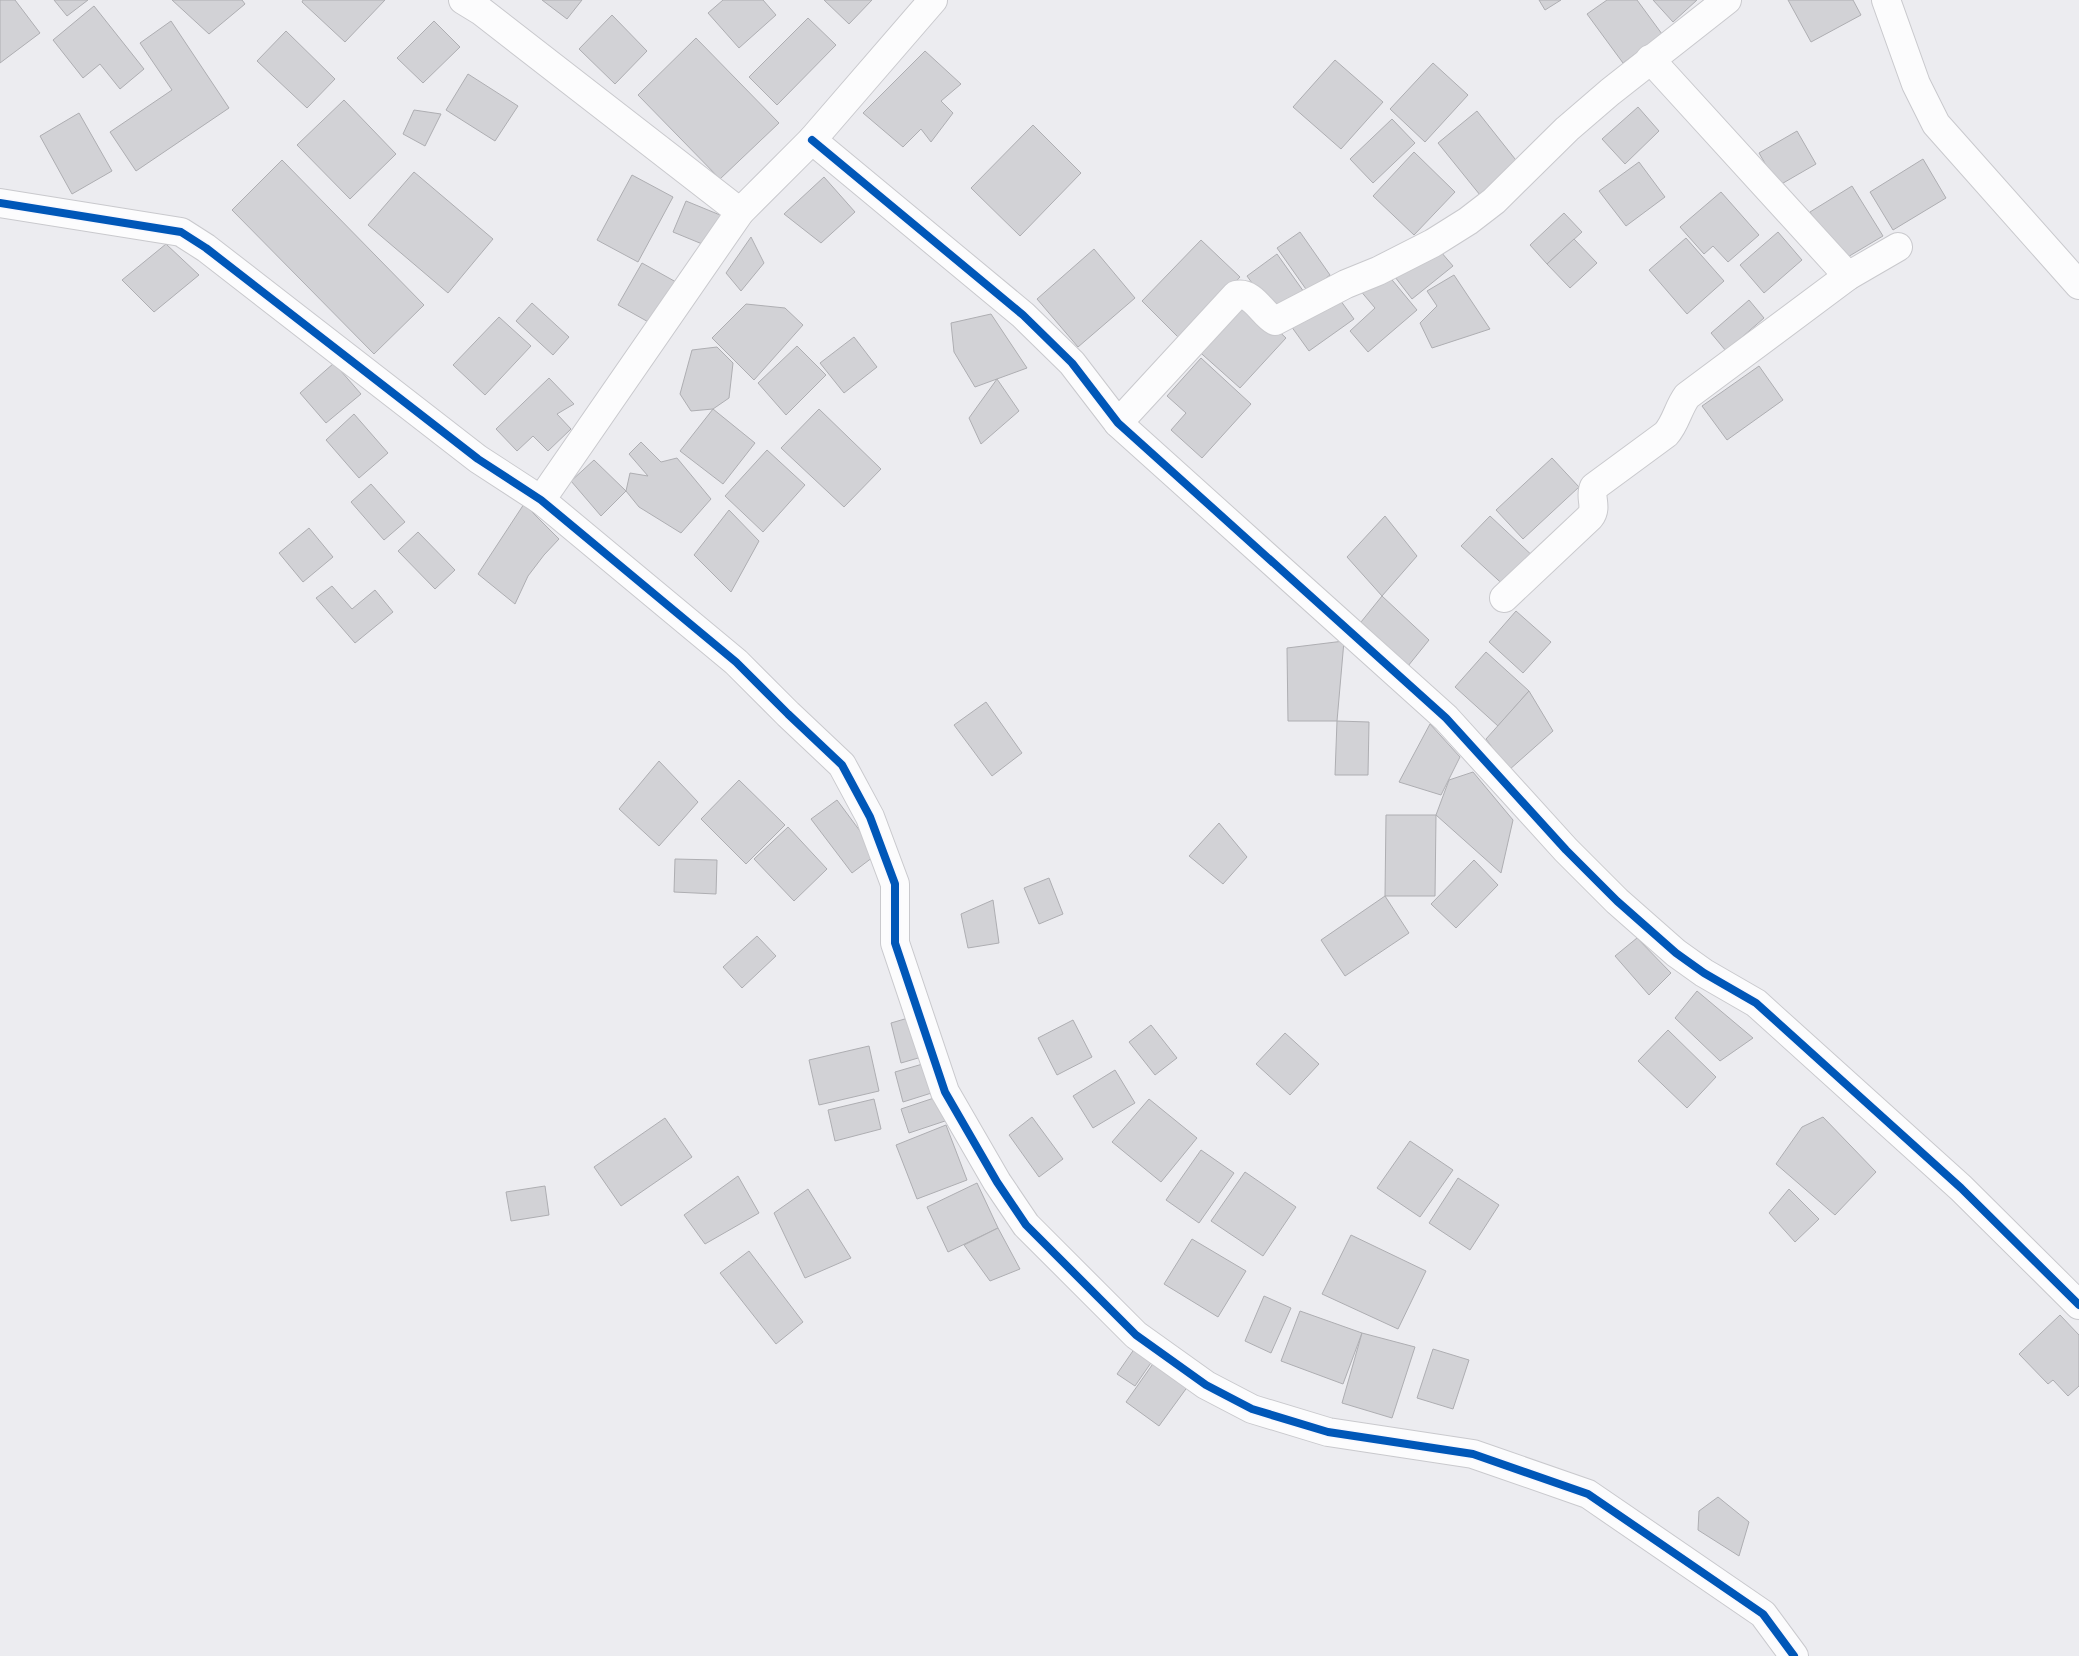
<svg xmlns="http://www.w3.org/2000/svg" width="2079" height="1656" viewBox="0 0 2079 1656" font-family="'Noto Serif',serif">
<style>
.building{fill:#d2d2d6;stroke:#aeaeb2}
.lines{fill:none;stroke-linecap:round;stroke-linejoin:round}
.street-casing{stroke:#c9c9cd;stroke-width:30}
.street{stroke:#fcfcfd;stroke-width:28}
.cycleway-casing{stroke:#f8f8fe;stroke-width:11}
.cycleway{stroke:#0057b8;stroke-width:8}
</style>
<rect width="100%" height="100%" fill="#ececf0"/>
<g class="building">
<path d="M 0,0 L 15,0 L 40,33 L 0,63 Z"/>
<path d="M 54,0 L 88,0 L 67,16 Z"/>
<path d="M 172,0 L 242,0 L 245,4 L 209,34 Z"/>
<path d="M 303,0 L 385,0 L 345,42 L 302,2 Z"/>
<path d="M 542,0 L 582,0 L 567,19 Z"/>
<path d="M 723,0 L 763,0 L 776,15 L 739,48 L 708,13 Z"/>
<path d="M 824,0 L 872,0 L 849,24 Z"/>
<path d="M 1539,0 L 1561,0 L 1545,10 Z"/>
<path d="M 1607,0 L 1637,0 L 1662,34 L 1623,63 L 1587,14 Z"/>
<path d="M 1653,0 L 1697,0 L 1673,22 Z"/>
<path d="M 1788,0 L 1853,0 L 1861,15 L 1811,42 Z"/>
<path d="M 94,6 L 144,69 L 120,89 L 100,64 L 83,78 L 53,40 Z"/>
<path d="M 612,15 L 647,51 L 615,84 L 579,49 Z"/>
<path d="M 808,18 L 836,45 L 777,105 L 749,77 Z"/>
<path d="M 171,21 L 229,108 L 136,171 L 110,132 L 172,90 L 140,43 Z"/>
<path d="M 434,21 L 460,47 L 423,83 L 397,58 Z"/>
<path d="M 286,31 L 335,79 L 307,108 L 257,61 Z"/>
<path d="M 696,38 L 779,123 L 720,179 L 638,95 Z"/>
<path d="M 925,51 L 961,84 L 941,101 L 953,113 L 931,142 L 921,129 L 903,147 L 863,113 Z"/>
<path d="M 1335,60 L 1383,102 L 1341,149 L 1293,107 Z"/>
<path d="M 1433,63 L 1468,95 L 1425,142 L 1390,109 Z"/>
<path d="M 468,74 L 518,106 L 495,141 L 446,110 Z"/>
<path d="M 344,100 L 396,154 L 350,199 L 297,145 Z"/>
<path d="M 1638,107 L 1659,131 L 1625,164 L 1602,139 Z"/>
<path d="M 414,110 L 441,114 L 425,146 L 403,134 Z"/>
<path d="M 1477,111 L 1519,164 L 1480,195 L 1438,143 Z"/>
<path d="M 79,113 L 112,171 L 72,194 L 40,136 Z"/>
<path d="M 1392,119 L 1415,143 L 1373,183 L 1350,159 Z"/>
<path d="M 1033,125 L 1081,173 L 1020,236 L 971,188 Z"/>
<path d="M 1797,131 L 1816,164 L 1778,186 L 1759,153 Z"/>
<path d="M 1414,152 L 1455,192 L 1414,235 L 1373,196 Z"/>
<path d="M 1923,159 L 1946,198 L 1893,230 L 1870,192 Z"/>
<path d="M 282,160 L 424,305 L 374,354 L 232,210 Z"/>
<path d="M 1639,162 L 1665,197 L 1626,226 L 1599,191 Z"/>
<path d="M 414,172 L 493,239 L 448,293 L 368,225 Z"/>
<path d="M 632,175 L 673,197 L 638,262 L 597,240 Z"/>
<path d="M 824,177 L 855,212 L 821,243 L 784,214 Z"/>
<path d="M 1852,186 L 1883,236 L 1841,261 L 1810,212 Z"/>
<path d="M 1721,192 L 1759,235 L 1728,262 L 1713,246 L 1704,254 L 1680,227 Z"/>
<path d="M 686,201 L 725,217 L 712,248 L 673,232 Z"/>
<path d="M 1564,213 L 1582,232 L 1547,264 L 1530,245 Z"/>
<path d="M 1300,232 L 1330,275 L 1308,292 L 1277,248 Z"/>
<path d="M 1778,232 L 1802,260 L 1764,293 L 1740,265 Z"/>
<path d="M 751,237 L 764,263 L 741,291 L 726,273 Z"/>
<path d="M 1686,238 L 1724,281 L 1687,314 L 1649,270 Z"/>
<path d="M 1574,239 L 1597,263 L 1570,288 L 1547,264 Z"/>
<path d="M 1201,240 L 1240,277 L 1181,340 L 1142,301 Z"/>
<path d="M 166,244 L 199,275 L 154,312 L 122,280 Z"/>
<path d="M 1435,245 L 1453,266 L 1412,299 L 1395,277 Z"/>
<path d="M 1094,249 L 1135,298 L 1078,347 L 1037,299 Z"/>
<path d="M 1277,254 L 1304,292 L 1274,314 L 1247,276 Z"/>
<path d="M 642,263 L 676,282 L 652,324 L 618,305 Z"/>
<path d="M 1383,269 L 1417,310 L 1368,352 L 1350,331 L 1375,308 L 1359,289 Z"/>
<path d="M 1454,275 L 1490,329 L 1432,348 L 1420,323 L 1437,306 L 1427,291 Z"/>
<path d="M 1335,293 L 1354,319 L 1309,351 L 1291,326 Z"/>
<path d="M 1241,296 L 1286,338 L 1240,388 L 1194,347 Z"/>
<path d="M 1749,300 L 1764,318 L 1726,351 L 1711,333 Z"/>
<path d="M 532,303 L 569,337 L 553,355 L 516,321 Z"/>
<path d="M 746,304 L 785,308 L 803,325 L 754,380 L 712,338 Z"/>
<path d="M 991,314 L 1027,368 L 975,387 L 954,352 L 951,323 Z"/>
<path d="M 499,317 L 531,346 L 485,395 L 453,365 Z"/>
<path d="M 854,337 L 877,367 L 844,393 L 820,363 Z"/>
<path d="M 797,346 L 826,375 L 786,415 L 758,383 Z"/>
<path d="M 717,347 L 733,363 L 729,398 L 713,409 L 691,411 L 680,394 L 692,350 Z"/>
<path d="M 1201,358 L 1251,404 L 1202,458 L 1171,430 L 1186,413 L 1167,396 Z"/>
<path d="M 334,363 L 361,394 L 326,423 L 300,393 Z"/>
<path d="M 1759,366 L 1783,400 L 1727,440 L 1702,406 Z"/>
<path d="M 549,378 L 574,404 L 557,414 L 571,429 L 548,451 L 533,436 L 517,451 L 496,429 Z"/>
<path d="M 997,379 L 1019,411 L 981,444 L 969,418 Z"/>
<path d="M 713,409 L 755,443 L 723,484 L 680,451 Z"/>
<path d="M 819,409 L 881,469 L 844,507 L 781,448 Z"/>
<path d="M 354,414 L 388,453 L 359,478 L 326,440 Z"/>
<path d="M 641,442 L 661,462 L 677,458 L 711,499 L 681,533 L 639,507 L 626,491 L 630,473 L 648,476 L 629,454 Z"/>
<path d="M 767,450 L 805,485 L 763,532 L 725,496 Z"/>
<path d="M 1552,458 L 1579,487 L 1523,539 L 1496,510 Z"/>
<path d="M 594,460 L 626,491 L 601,516 L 571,481 Z"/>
<path d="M 371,484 L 405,522 L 384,540 L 351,502 Z"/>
<path d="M 524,504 L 559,539 L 544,555 L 528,576 L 515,604 L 478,574 Z"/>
<path d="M 729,510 L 759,541 L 731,592 L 694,555 Z"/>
<path d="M 1385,516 L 1417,556 L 1382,596 L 1347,557 Z"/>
<path d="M 1490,516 L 1537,560 L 1509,590 L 1461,546 Z"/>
<path d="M 309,528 L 333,557 L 303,582 L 279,553 Z"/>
<path d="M 418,532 L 455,570 L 435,589 L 398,551 Z"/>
<path d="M 332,586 L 352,609 L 375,590 L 393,612 L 355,643 L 316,598 Z"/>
<path d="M 1382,596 L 1429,640 L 1408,666 L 1361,622 Z"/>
<path d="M 1516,611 L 1551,642 L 1523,673 L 1489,642 Z"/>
<path d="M 1344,641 L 1337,721 L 1288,721 L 1287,648 Z"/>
<path d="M 1486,652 L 1529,691 L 1498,726 L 1455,687 Z"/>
<path d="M 1529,691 L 1553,731 L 1509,770 L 1486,739 Z"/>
<path d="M 986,702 L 1022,753 L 992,776 L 954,725 Z"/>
<path d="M 1337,721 L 1369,722 L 1368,775 L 1335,775 Z"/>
<path d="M 1430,724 L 1460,757 L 1441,795 L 1399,782 Z"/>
<path d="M 659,761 L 698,802 L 659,846 L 619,809 Z"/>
<path d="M 1473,772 L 1513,820 L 1501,873 L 1436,815 L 1449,780 Z"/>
<path d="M 739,780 L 785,825 L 746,864 L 701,819 Z"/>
<path d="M 837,800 L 877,854 L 852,873 L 811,819 Z"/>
<path d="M 1386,815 L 1436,815 L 1435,896 L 1385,896 Z"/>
<path d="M 1219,823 L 1247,857 L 1223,884 L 1189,856 Z"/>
<path d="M 788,827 L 827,869 L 794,901 L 754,859 Z"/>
<path d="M 675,859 L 717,860 L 716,894 L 674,892 Z"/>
<path d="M 1474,860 L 1498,885 L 1456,928 L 1431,904 Z"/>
<path d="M 1049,878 L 1063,914 L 1039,924 L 1024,888 Z"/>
<path d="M 1385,896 L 1409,933 L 1345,976 L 1321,940 Z"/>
<path d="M 993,900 L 999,943 L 968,948 L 961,914 Z"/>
<path d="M 757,936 L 776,956 L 742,988 L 723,967 Z"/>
<path d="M 1637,938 L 1671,973 L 1649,995 L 1615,956 Z"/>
<path d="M 1697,991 L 1753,1038 L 1720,1061 L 1675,1018 Z"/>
<path d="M 915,1016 L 925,1056 L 901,1063 L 891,1023 Z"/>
<path d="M 1073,1020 L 1092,1057 L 1057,1075 L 1038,1038 Z"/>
<path d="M 1151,1025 L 1177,1058 L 1155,1075 L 1129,1042 Z"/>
<path d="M 1668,1030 L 1716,1077 L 1687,1108 L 1638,1061 Z"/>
<path d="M 1285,1033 L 1319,1064 L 1290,1095 L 1256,1064 Z"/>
<path d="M 869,1046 L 879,1091 L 819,1105 L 809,1060 Z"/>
<path d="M 933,1061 L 941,1090 L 903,1102 L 895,1072 Z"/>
<path d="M 1115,1070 L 1135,1103 L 1093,1128 L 1073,1096 Z"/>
<path d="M 943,1095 L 951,1119 L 909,1133 L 901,1109 Z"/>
<path d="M 874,1099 L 881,1129 L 835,1141 L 828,1110 Z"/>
<path d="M 1149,1099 L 1197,1138 L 1161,1182 L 1112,1142 Z"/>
<path d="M 1032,1117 L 1063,1159 L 1039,1177 L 1009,1135 Z"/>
<path d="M 1823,1117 L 1876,1172 L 1835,1215 L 1776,1164 L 1802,1127 Z"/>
<path d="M 665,1118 L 692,1157 L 621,1206 L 594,1167 Z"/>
<path d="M 946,1125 L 967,1180 L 917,1199 L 896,1145 Z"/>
<path d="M 1410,1141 L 1453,1170 L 1420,1217 L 1377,1188 Z"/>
<path d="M 1201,1150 L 1234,1173 L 1199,1223 L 1166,1200 Z"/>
<path d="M 1245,1172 L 1296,1207 L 1263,1256 L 1211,1221 Z"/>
<path d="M 738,1176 L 759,1213 L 705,1244 L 684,1215 Z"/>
<path d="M 1458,1178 L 1499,1205 L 1470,1250 L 1429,1223 Z"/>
<path d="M 977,1183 L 998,1228 L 948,1252 L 927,1207 Z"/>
<path d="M 545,1186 L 549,1215 L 511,1221 L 506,1192 Z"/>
<path d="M 808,1189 L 851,1258 L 805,1278 L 774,1213 Z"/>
<path d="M 1789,1189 L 1819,1219 L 1795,1242 L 1769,1213 Z"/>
<path d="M 998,1228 L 1020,1269 L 990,1281 L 964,1245 Z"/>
<path d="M 1351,1235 L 1426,1271 L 1398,1329 L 1322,1294 Z"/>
<path d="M 1192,1239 L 1246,1271 L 1218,1317 L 1164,1284 Z"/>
<path d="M 749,1251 L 803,1322 L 776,1344 L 720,1273 Z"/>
<path d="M 1264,1296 L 1291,1308 L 1271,1353 L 1245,1341 Z"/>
<path d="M 1300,1311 L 1362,1333 L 1343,1384 L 1281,1361 Z"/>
<path d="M 2060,1315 L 2079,1335 L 2079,1386 L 2068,1396 L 2053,1380 L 2048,1384 L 2019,1354 Z"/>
<path d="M 1362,1333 L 1415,1347 L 1392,1418 L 1342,1403 Z"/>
<path d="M 1137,1345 L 1155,1357 L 1135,1386 L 1117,1374 Z"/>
<path d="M 1433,1349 L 1469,1360 L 1453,1409 L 1417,1398 Z"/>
<path d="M 1157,1358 L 1191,1382 L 1159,1426 L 1126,1402 Z"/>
<path d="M 1718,1497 L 1749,1522 L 1739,1556 L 1698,1530 L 1699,1511 Z"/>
</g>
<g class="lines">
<defs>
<g id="street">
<path d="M 463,0 L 481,11 L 740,212"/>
<path d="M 1886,0 L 1916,84 L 1936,124 L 2079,285"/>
<path d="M 1650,59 L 1848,276"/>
<path d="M 812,140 L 1023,315 L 1072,363 L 1118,423 L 1446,718 L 1566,850 L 1617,901 L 1676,953 L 1704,973 L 1756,1003 L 1961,1188 L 2079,1305"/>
<path d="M 0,203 L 181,232 L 206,248 L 478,459 L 541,500 L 736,662 L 788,714 L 842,765 L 870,817 L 895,884 L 895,943 L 945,1092 L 997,1182 L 1026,1225 L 1136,1335 L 1206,1385 L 1252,1409 L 1328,1432 L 1473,1454 L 1588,1494 L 1763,1614 L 1794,1656"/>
<path d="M 1118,423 L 1236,295 C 1253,291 1262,314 1275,321 L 1346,284 L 1378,271 L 1433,243 L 1468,221 L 1494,201 L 1567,129 L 1610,92 L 1727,0"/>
<path d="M 541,500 L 740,212 L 812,140 L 933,0"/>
<path d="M 1504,598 L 1590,517 C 1598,507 1589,497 1594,487 L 1666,434 C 1676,423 1678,408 1687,396 L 1848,276 L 1898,247"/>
</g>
</defs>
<use href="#street" class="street-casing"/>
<use href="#street" class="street"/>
<defs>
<g id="cycleway">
<path d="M 812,140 L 1023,315 L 1072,363 L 1118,423 L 1446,718 L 1566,850 L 1617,901 L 1676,953 L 1704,973 L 1756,1003 L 1961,1188 L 2079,1305"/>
<path d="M 0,203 L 181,232 L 206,248 L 478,459 L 541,500 L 736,662 L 788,714 L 842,765 L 870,817 L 895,884 L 895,943 L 945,1092 L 997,1182 L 1026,1225 L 1136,1335 L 1206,1385 L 1252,1409 L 1328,1432 L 1473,1454 L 1588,1494 L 1763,1614 L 1794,1656"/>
</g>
</defs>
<use href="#cycleway" class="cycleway-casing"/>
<use href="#cycleway" class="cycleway"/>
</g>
</svg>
